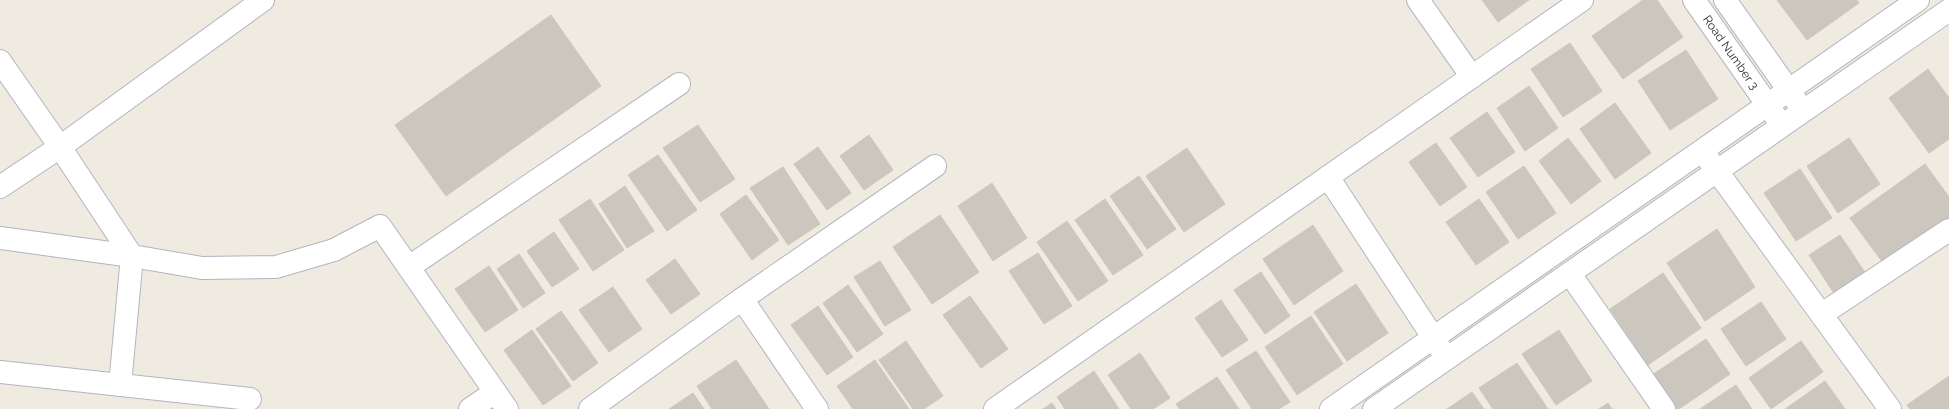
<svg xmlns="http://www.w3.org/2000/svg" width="1949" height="409" viewBox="0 0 1949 409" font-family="Raleway,sans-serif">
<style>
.building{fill:#cbc7bf;stroke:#ccc7b9}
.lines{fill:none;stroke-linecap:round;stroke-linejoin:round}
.street-casing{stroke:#b4b4c2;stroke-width:24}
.street{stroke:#fff;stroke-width:22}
.labels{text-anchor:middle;stroke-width:3;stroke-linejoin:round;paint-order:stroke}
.street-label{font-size:12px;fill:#2e2e2e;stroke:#fff}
</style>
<rect width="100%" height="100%" fill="#efebe0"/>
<g class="building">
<path d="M 1482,0 L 1529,0 L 1498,22 Z"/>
<path d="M 1643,0 L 1657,0 L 1683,37 L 1623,79 L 1592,36 Z"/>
<path d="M 1777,0 L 1857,0 L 1859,3 L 1807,40 Z"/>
<path d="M 551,15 L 601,86 L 446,196 L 395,125 Z"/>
<path d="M 1570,43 L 1602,91 L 1563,117 L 1531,69 Z"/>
<path d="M 1686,50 L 1718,99 L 1670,130 L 1638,81 Z"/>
<path d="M 1928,69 L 1949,98 L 1949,139 L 1929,153 L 1889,98 Z"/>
<path d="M 1529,86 L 1558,128 L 1525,151 L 1497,108 Z"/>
<path d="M 1615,103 L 1651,153 L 1615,179 L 1580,129 Z"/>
<path d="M 1487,112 L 1515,152 L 1478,177 L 1450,138 Z"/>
<path d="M 698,125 L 735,179 L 700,202 L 663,148 Z"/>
<path d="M 869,135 L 893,170 L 864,190 L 840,156 Z"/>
<path d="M 1568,138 L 1601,181 L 1571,204 L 1539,161 Z"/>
<path d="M 1849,138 L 1880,184 L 1838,213 L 1807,166 Z"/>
<path d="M 1436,143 L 1467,187 L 1440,206 L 1409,162 Z"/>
<path d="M 818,147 L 851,193 L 827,210 L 794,164 Z"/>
<path d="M 1187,148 L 1225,204 L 1184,232 L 1146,176 Z"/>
<path d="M 658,155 L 697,210 L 667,231 L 628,175 Z"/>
<path d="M 1925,164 L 1949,197 L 1949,221 L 1886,267 L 1850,218 Z"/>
<path d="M 1524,166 L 1556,213 L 1518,239 L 1486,192 Z"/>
<path d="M 783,167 L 820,224 L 788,245 L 750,188 Z"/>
<path d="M 1800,169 L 1832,218 L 1796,241 L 1764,193 Z"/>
<path d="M 1139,176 L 1176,229 L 1147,249 L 1110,196 Z"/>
<path d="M 992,183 L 1027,238 L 993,261 L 958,206 Z"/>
<path d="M 625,186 L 654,231 L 627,248 L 599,204 Z"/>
<path d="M 746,195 L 779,240 L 752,260 L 720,214 Z"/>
<path d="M 590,199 L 624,250 L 593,271 L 559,220 Z"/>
<path d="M 1105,199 L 1143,255 L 1113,275 L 1075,220 Z"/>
<path d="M 1479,199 L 1509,242 L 1476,265 L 1446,222 Z"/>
<path d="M 940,215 L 979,272 L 932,304 L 893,247 Z"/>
<path d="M 1067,221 L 1108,281 L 1078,301 L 1037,242 Z"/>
<path d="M 1313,225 L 1343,271 L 1294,305 L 1263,259 Z"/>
<path d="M 1717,229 L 1755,287 L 1705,321 L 1667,263 Z"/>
<path d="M 554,232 L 579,269 L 552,287 L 527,251 Z"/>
<path d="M 1840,235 L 1868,277 L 1837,298 L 1809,255 Z"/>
<path d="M 1038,253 L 1072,306 L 1044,324 L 1009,271 Z"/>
<path d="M 519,254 L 545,293 L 523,308 L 497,269 Z"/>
<path d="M 675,259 L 700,294 L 671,314 L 646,280 Z"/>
<path d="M 880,261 L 911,310 L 885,326 L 854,277 Z"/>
<path d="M 489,266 L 518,310 L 485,332 L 455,289 Z"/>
<path d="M 1261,272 L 1290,316 L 1265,334 L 1234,290 Z"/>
<path d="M 1663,273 L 1701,328 L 1648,365 L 1610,309 Z"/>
<path d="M 1356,284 L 1388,333 L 1347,361 L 1314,312 Z"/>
<path d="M 848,285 L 883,334 L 857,352 L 823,303 Z"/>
<path d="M 613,287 L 642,329 L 609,352 L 579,310 Z"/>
<path d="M 970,296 L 1008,349 L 981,368 L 943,315 Z"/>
<path d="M 1221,300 L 1248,340 L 1222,357 L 1195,318 Z"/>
<path d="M 1761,302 L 1786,339 L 1746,366 L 1721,329 Z"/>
<path d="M 818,306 L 853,357 L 827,375 L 791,325 Z"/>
<path d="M 561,311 L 598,363 L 573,381 L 536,329 Z"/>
<path d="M 1311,316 L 1343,364 L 1297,395 L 1265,347 Z"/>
<path d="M 532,330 L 571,386 L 543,405 L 504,350 Z"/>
<path d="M 1559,330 L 1592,381 L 1556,405 L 1522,354 Z"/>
<path d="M 1706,339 L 1730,374 L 1679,409 L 1675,409 L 1652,375 Z"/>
<path d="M 906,341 L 943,396 L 924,409 L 913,409 L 879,360 Z"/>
<path d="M 1801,341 L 1823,372 L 1771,409 L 1749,378 Z"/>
<path d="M 1256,351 L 1290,402 L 1279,409 L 1252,409 L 1226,370 Z"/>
<path d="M 1140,353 L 1170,398 L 1153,409 L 1131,409 L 1108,375 Z"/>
<path d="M 736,360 L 769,409 L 712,409 L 697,386 Z"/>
<path d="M 875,360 L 909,409 L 853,409 L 837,386 Z"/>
<path d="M 1517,363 L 1548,409 L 1493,409 L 1479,388 Z"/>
<path d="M 1094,371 L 1119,409 L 1065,409 L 1057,397 Z"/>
<path d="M 1949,376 L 1949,409 L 1910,409 L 1907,405 Z"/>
<path d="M 1217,377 L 1239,409 L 1180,409 L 1176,404 Z"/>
<path d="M 1825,381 L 1845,409 L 1785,409 Z"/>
<path d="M 1736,385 L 1752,409 L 1700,409 Z"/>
<path d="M 1472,392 L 1484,409 L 1447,409 Z"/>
<path d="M 693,393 L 704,409 L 669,409 Z"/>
<path d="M 1052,403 L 1056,409 L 1043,409 Z"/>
<path d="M 1608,403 L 1612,409 L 1599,409 Z"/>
</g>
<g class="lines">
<defs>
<g id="street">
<path d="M 1418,0 L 1472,77"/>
<path id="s1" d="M 1694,0 L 1776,117"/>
<path d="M 1725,0 L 1797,102"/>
<path d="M 0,61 L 60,147 L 132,256 L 120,385"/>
<path d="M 1709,160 L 1890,409"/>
<path d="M 1328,177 L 1442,351"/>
<path d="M 0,187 L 60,147 L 263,0"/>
<path d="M 0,238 L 132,256 L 202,268 L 276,267 L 334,250 L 380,226 L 507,409"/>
<path d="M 409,267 L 679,84"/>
<path d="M 1570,274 L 1664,409"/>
<path d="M 742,299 L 817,409"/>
<path d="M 1822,314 L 1949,230"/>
<path d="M 0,372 L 250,399"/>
<path d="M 470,409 L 495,392"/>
<path d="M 590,409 L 742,299 L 935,166"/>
<path d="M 995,409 L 1582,0"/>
<path d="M 1331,409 L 1918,0"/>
<path d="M 1374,409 L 1949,10"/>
</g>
</defs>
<use href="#street" class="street-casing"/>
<use href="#street" class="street"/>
</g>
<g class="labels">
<g class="street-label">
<text dy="4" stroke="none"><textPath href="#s1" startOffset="64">Road Number 3</textPath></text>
</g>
</g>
</svg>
